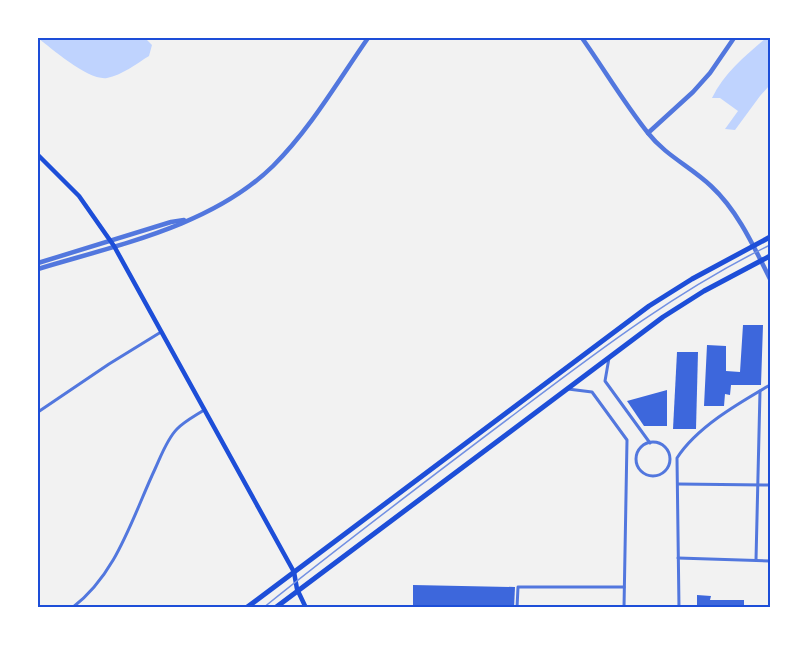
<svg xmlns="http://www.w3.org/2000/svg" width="808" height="645" viewBox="0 0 808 645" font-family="Bitter,serif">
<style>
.water{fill:#bfd3fe}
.building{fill:#3d67dc}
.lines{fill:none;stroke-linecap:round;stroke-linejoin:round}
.minor{stroke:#5277de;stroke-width:3}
.tertiary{stroke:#5277de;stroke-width:4.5}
.secondary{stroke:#1d4ed8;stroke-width:4.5}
.primary{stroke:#1d4ed8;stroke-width:5}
.rail{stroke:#7290e2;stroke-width:1.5}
.neatline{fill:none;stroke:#1d4ed8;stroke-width:2}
</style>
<rect width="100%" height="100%" fill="#f2f2f2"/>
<g class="water">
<path d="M 38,38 L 145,38 L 152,45 L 149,56 C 136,64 122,75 107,78 C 89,81 52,49 38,38 Z"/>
<path d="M 766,38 L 770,38 L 770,85 L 760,96 L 735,130 L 725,129 L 738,111 L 720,98 L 712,98 C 724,73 746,55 766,38 Z"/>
</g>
<g class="building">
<path d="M 743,325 L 763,325 L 761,385 L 731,385 L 730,395 L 725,394 L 724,406 L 704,406 L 707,345 L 726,346 L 726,371 L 740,372 Z"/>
<path d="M 677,352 L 698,352 L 696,429 L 673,429 Z"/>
<path d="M 667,390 L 667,426 L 644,426 L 627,401 Z"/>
<path d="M 413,585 L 515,587 L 514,608 L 413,608 Z"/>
<path d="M 697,595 L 711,596 L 710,600 L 744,600 L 744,608 L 697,608 Z"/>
</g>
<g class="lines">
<g class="minor">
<path d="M 609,358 L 605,381 L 650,443"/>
<path d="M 568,389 L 592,392 L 627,440 L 624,608"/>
<path d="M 38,412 L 109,364 L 161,332"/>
<circle cx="653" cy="459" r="17"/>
<path d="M 678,484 L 770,485"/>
<path d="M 678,558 L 770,561"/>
<path d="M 756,560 L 760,391"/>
<path d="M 72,608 C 117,574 132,518 155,469 C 161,456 167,439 177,429 C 185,421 195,416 204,410"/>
<path d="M 517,608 L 518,587 L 624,587"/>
<path d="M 679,608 L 677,458 C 697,427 739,403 770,385"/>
</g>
<g class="tertiary">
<path d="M 582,38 C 604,69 624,103 648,133 C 665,155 691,167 711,186 C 738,211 754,247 770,279"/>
<path d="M 648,133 L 693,92 L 710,73 L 734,38"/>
<path d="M 38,263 L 171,222 L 184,220"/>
<path d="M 38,269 C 117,245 212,226 273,166 C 311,128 338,81 368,38"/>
</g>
<path class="secondary" d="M 38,155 L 79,196 L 114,246 L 294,572 L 297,589 L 306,608"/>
<g class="primary">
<path d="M 246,608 L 649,306 L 692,279 L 770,237"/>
<path d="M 275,608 L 663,317 L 704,291 L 770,256"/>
</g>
<path class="rail" d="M 263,608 C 346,541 431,477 516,413 C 598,351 678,290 770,245"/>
</g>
<rect width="808" height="645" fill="none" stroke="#ffffff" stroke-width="78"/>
<rect x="39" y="39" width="730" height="567" class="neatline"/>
</svg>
